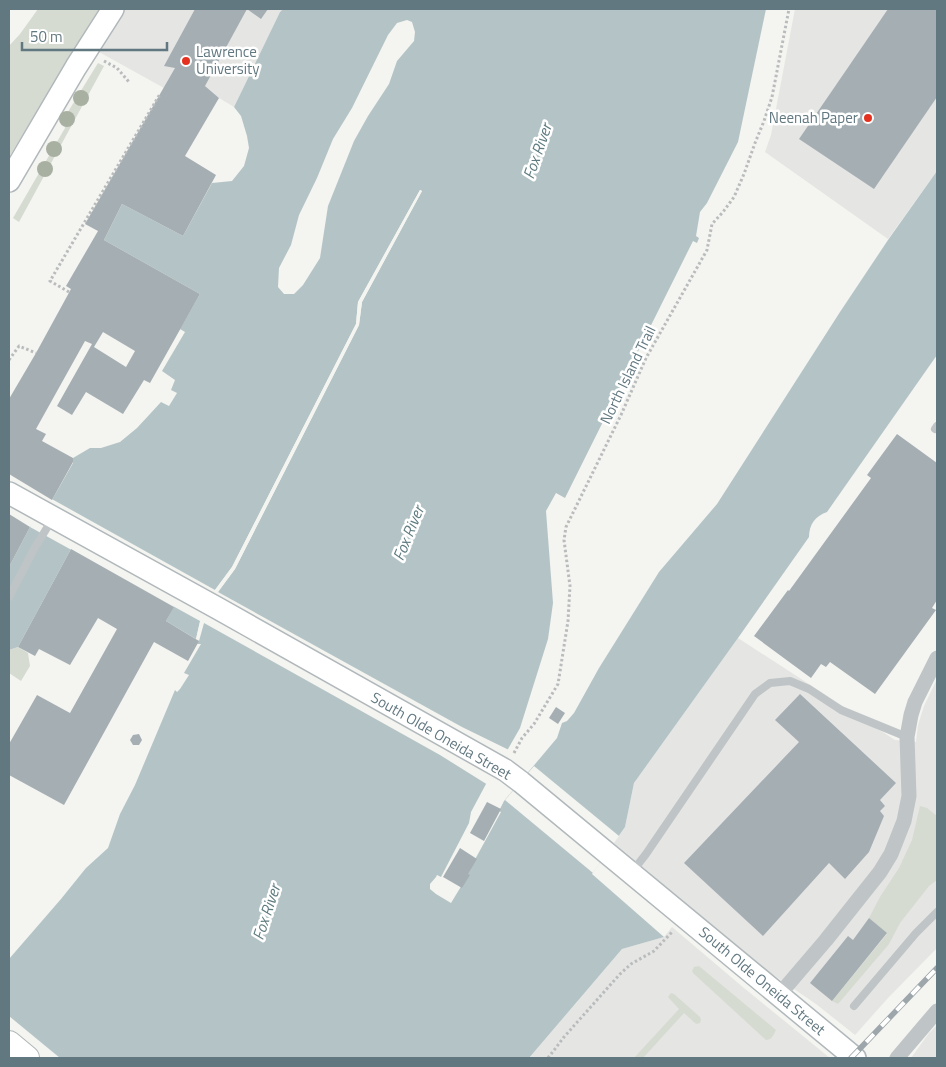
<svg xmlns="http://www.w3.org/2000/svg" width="946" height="1067" viewBox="0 0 946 1067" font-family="'Titillium Web',sans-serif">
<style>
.built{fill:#e5e5e3}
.green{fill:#d6dbd1}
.water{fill:#b4c4c6;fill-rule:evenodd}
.pier{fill:#f4f4f0}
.building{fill:#a5afb3;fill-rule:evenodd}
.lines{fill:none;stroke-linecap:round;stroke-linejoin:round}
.secondary-casing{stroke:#b1b8bb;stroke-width:24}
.primary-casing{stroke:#b0b6b8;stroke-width:26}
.path{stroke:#b9bcbd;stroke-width:3;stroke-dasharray:2.5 2.5;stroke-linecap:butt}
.lane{stroke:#bfc4c6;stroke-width:8}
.street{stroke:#bfc4c6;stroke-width:15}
.secondary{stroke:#fff;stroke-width:21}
.primary{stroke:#fff;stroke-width:24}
.rail-casing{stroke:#9da6aa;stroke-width:5.5}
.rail{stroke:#fff;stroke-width:4;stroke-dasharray:11;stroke-linecap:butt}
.tree{fill:#a8b0a1}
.poi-dot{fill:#e5311f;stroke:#fff;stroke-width:2}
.labels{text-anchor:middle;stroke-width:5;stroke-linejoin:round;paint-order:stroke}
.poi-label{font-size:15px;fill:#627881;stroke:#fff;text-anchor:start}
.street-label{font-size:15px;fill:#627881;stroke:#fff}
.water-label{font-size:16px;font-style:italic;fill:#5e7b7f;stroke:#fff}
</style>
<rect width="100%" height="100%" fill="#f4f4f0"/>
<g class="built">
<path d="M 125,9 L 283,9 L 280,12 L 252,70 L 234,107 L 219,98 L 205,86 L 176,69 L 164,88 L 99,52 Z"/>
<path d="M 795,9 L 937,9 L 937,171 L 888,239 L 765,152 L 771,135 Z"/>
<path d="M 738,638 L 895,740 L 916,742 L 918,725 L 924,706 L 937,679 L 937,948 L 888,998 L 855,1035 L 816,1004 L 766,970 L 614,843 L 625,827 L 634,783 Z"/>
<path d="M 672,927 L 744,988 L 830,1058 L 529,1058 L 622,949 L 664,937 Z"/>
<path d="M 937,1025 L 937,1058 L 911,1058 L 929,1033 Z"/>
</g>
<g class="green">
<path d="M 38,9 L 99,9 L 9,157 L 9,46 L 20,34 Z"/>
<path d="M 98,63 L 104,66 L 19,222 L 13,218 L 65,128 L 63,120 Z"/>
<path d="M 18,647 L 28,653 L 30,666 L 21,681 L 9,673 L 9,650 Z"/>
<path d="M 920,806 L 927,808 L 937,816 L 937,880 L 929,886 L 900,923 L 889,944 L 838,1004 L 832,1001 L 887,934 L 869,918 L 880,897 L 899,868 L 912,840 Z"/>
<path d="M 699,966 L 776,1030 C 774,1034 772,1040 766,1040 L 694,974 L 692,971 L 694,967 Z"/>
<path d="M 671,993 L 674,994 L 700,1017 L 701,1020 L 700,1023 L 697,1024 L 695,1023 L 684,1013 L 643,1058 L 634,1058 L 679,1009 L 668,997 Z"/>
</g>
<path class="water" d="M 283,9 L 766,9 L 738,142 L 707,203 L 700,212 L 696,236 L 699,238 L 697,243 L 693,241 L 565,498 L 556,493 L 546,511 L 553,603 L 548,639 L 520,728 L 508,749 L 486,784 L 471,812 L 469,823 L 441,877 L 437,875 L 436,877 L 430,884 L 430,889 L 436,894 L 451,903 L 468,875 L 467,874 L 501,812 L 499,811 L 504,801 L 557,738 L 562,723 L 567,721 L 574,713 L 599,668 L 659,572 L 717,504 L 840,312 L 888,240 L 937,171 L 937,355 L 827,512 C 815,516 809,525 809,537 L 738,638 L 634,783 L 625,827 L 592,874 L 664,937 L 622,949 L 529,1058 L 9,1058 L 9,959 L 61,899 L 86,868 L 108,848 L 120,814 L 135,785 L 175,690 L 177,692 L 180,689 L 189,675 L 184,673 L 201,644 L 197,644 L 204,621 L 212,600 L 235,569 L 359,325 L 362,302 L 422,191 L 420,190 L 358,302 L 356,324 L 232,567 L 209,598 L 200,622 L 196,639 L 166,621 L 174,606 L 71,549 L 18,647 L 9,650 L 9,567 L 30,527 L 52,500 L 73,463 L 73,458 L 90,448 L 101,448 L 120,442 L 137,428 L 161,402 L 169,406 L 177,393 L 171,390 L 175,380 L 162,371 L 185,332 L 180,329 L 200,294 L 104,240 L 122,204 L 183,236 L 212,183 L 232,181 L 244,166 L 249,148 L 247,136 L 241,116 L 234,107 L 252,70 L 280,12 ZM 407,20 L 412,22 L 415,32 L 414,41 L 397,61 L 389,84 L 368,116 L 354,141 L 328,206 L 320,258 L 303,285 L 294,294 L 284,294 L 278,287 L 279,268 L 291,245 L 299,215 L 317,178 L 333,139 L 352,108 L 388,35 L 397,23 Z"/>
<g class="pier">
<path d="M 420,190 L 422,191 L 362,302 L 359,325 L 357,329 L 235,569 L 218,592 L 462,727 L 509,750 L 488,785 L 440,755 L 204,623 L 199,641 L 196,639 L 200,621 L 30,527 L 38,513 L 50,498 L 215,590 L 232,567 L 356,324 L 358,302 Z"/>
<path d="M 534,766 L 619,836 L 593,873 L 505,800 Z"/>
<path d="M 9,1016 L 60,1058 L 9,1058 Z"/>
</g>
<g class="building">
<path d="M 195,9 L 268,9 L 261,19 L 247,9 L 205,86 L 219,98 L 185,156 L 216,175 L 183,236 L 122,204 L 104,240 L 200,294 L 150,383 L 144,380 L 123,414 L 86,392 L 72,415 L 57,406 L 92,344 L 85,341 L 36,429 L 46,434 L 42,441 L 73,458 L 73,462 L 52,500 L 9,474 L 9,399 L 36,353 L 71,289 L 66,286 L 98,231 L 85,224 L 175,68 L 164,66 ZM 103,332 L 135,351 L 126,367 L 94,347 Z"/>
<path d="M 888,9 L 937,9 L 937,97 L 874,189 L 799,139 Z"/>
<path d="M 897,434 L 937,463 L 937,600 L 932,608 L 936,610 L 875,694 L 830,662 L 826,667 L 821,664 L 811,678 L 754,636 L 788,590 L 789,591 L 871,478 L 867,475 Z"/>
<path d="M 9,514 L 30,527 L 9,567 Z"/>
<path d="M 71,549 L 174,607 L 166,621 L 199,641 L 188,661 L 154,642 L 64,805 L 9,775 L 9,744 L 37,695 L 70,713 L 117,629 L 98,618 L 70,665 L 39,649 L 35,656 L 18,647 Z"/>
<path d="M 800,694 L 896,783 L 880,800 L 885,806 L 880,811 L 884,816 L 869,852 L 845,879 L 829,863 L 763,936 L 684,863 L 799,742 L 775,720 Z"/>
<path d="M 556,707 L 565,713 L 558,724 L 549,718 Z"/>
<path d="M 139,734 L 142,740 L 139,745 L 133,745 L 130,740 L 133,735 Z"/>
<path d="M 487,802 L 501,809 L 484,841 L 470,833 Z"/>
<path d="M 460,848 L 477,859 L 468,874 L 470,875 L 462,888 L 443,877 Z"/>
<path d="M 869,918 L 887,933 L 832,1001 L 810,983 L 848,936 L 853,940 Z"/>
</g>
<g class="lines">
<defs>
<g id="secondary">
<path d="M 9,181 L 76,67 L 113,9"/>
<path d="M 9,493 L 219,609 L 505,770 L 521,782 L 855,1058"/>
</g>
<path id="primary" d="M 9,1043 L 27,1058"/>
</defs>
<use href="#secondary" class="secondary-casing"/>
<use href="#primary" class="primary-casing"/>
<g class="path">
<path d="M 104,61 L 117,68 L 129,82"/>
<path d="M 69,292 L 50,281 L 160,94"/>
<path d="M 9,360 L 19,346 L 36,353"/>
<path d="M 514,753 L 522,738 L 534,724 L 558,684 L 568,621 L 570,586 L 564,540 L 566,527 L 621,415 L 646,358 L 707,250 L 712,224 L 723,212 L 734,197 L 744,174 L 755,143 L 764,121 L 772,97 L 789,9"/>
<path d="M 548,1058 L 564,1037 L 620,974 L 631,964 L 654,951 L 673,931"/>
</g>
<g class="lane">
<path d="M 935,429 L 937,426"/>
<path d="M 9,597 L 34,549 L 53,518"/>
<path d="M 632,872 L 646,854 L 755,694 L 770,683 L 790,681 L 809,689 L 841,710 L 907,737"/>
<path d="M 854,1006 L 916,933 L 937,912"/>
</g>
<g class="street">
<path d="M 779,995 L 826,940 L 880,872 L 891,854 L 904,821 L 909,796 L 907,737 L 911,715 L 915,702 L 937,658"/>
<path d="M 897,1058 L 937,1011"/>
</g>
<use href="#secondary" class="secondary"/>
<use href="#primary" class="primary"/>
<defs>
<path id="rail" d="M 851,1058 L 937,968"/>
</defs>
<use href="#rail" class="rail-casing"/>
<use href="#rail" class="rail"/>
</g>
<g class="tree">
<circle cx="81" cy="98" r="8"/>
<circle cx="67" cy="119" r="8"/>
<circle cx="54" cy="149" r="8"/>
<circle cx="45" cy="169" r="8"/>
</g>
<g class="poi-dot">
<circle cx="186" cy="61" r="5"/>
<circle cx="868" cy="118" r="5"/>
</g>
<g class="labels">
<g class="poi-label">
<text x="196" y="57">Lawrence<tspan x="196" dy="17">University</tspan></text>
<text x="858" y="123" text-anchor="end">Neenah Paper</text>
</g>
<g class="street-label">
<text transform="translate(628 375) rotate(-64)" y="5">North Island Trail</text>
<text transform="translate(441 736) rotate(30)" y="5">South Olde Oneida Street</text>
<text transform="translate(762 981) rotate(40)" y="5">South Olde Oneida Street</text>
</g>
<g class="water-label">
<text transform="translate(537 151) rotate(-71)" y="6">Fox River</text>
<text transform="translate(408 533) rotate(-68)" y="6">Fox River</text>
<text transform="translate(266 912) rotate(-72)" y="6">Fox River</text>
</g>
</g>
<rect width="946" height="1067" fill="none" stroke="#627881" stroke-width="20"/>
<path d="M22 42v8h145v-8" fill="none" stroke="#627881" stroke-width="2.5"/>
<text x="30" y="42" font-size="15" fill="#627881" stroke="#ffffff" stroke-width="4" paint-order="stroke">50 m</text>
</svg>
